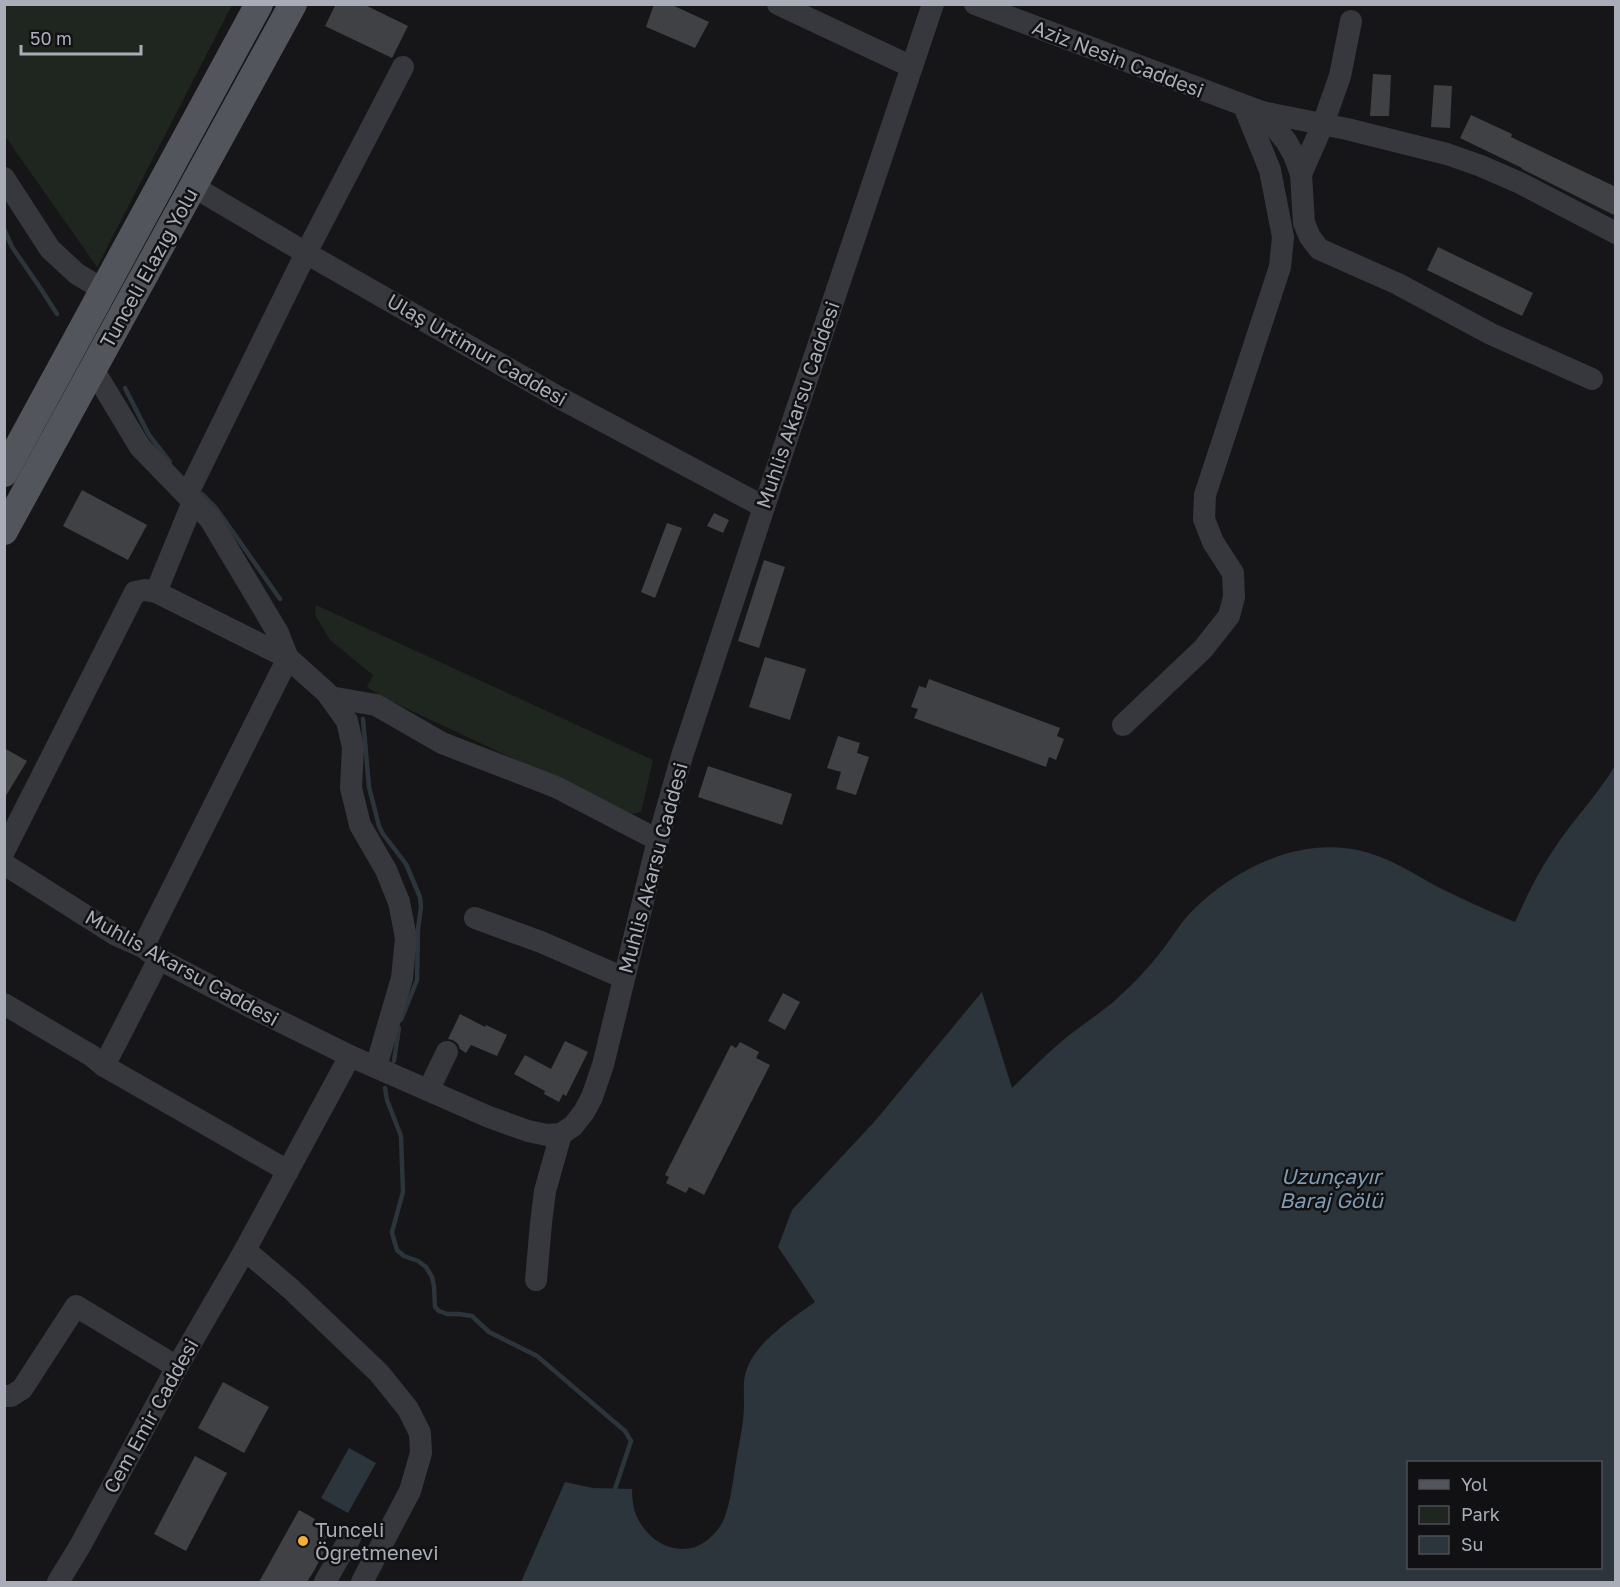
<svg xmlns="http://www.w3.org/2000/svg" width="1620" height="1587" viewBox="0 0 1620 1587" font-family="'Golos Text',sans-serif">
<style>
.green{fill:#1e261f}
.water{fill:#2c353c;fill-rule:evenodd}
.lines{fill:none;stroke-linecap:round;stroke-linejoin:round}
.stream{stroke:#2c353c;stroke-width:4.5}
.building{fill:#404145}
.minor{stroke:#37383d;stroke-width:22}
.major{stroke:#53555c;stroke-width:28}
.poi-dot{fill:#f2b134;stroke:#111113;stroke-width:2}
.labels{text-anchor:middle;stroke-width:5;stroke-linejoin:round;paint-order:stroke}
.street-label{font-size:20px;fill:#a8adb8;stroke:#111113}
.poi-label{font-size:20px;fill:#a8adb8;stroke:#111113;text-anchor:start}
.water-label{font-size:21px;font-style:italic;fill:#7f9bb3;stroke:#111113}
</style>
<rect width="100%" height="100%" fill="#161618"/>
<g class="green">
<path d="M 4,5 L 232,5 L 97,267 L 5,136 Z"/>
<path d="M 316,605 L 653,760 L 641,812 L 632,814 L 384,698 L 367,687 L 373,675 L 330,640 L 315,615 Z"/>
</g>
<g class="water">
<path d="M 1615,766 L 1615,1582 L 521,1582 L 565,1482 L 593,1488 L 632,1489 C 632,1498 633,1507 636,1515 C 650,1547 687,1562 713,1535 C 718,1530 723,1523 725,1516 C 731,1500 733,1480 736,1462 C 739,1444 744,1422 744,1404 C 744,1386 742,1376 751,1360 C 764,1337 794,1317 815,1302 L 778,1247 L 792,1210 L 875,1121 L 982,992 L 1012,1088 C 1033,1068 1053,1047 1076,1030 C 1092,1018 1109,1007 1123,993 C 1136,981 1149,967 1160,953 C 1171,939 1180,923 1193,910 C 1236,868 1297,838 1358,850 C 1386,856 1411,872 1436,886 C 1462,899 1488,911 1515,922 C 1526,898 1537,874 1552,852 C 1571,822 1596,797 1615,766 ZM 1408,1462 L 1600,1462 L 1600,1568 L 1408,1568 Z"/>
<path d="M 349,1448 L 376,1463 L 348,1513 L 321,1498 Z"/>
</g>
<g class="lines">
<g class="stream">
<path d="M 4,229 L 12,247 L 41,289 L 57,314"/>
<path d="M 125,388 L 149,435 L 170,462"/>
<path d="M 202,494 L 216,508 L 280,599"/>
<path d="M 363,719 L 369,787 L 379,826 L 383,834 L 406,864 L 420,897 L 421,907 L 418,929 L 417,980 L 401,1020"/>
<path d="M 394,1061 L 399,1028"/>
<path d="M 385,1088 L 387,1100 L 401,1136 L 403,1192 L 392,1232 L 394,1240 L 397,1250 L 404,1256 L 418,1261 L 426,1267 L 432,1277 L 434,1286 L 435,1307 L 439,1311 L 447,1314 L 459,1314 L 472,1316 L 489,1332 L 537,1356 L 625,1431 L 631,1441 L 613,1495"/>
</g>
</g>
<g class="building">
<path d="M 336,4 L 363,4 L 408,26 L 392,58 L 325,26 Z"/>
<path d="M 654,4 L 670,4 L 709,22 L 695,48 L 646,27 Z"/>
<path d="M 1373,74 L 1391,75 L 1389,116 L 1370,116 Z"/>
<path d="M 1434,85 L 1452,86 L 1450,128 L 1431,127 Z"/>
<path d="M 1471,115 L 1512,134 L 1511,137 L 1616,187 L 1616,216 L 1522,169 L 1522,168 L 1460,138 Z"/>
<path d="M 1438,247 L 1533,293 L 1522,316 L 1427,270 Z"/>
<path d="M 82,490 L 147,525 L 128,560 L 63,526 Z"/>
<path d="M 714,513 L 729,520 L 723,533 L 707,526 Z"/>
<path d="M 667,523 L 682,528 L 655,598 L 641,592 Z"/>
<path d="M 764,560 L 785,567 L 759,648 L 738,641 Z"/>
<path d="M 765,657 L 806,669 L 790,720 L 749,707 Z"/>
<path d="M 929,679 L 1060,728 L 1057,736 L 1064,739 L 1056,760 L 1049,757 L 1046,767 L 914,718 L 918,709 L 911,707 L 919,686 L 926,688 Z"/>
<path d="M 838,736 L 860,743 L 857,753 L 869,757 L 856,795 L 836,789 L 841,772 L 827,768 Z"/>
<path d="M 4,748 L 27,761 L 4,799 Z"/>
<path d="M 708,766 L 792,794 L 782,825 L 698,797 Z"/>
<path d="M 783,993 L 800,1002 L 785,1030 L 768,1021 Z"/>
<path d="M 460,1014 L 485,1027 L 486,1025 L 507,1035 L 497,1056 L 471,1045 L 466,1053 L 460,1049 L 458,1044 L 453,1040 L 448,1039 Z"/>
<path d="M 565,1041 L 588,1052 L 566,1096 L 563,1094 L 559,1102 L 544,1094 L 545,1091 L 514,1074 L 525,1055 L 551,1069 Z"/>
<path d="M 740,1042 L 759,1052 L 756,1058 L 770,1065 L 704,1195 L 689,1187 L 686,1193 L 666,1183 L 669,1177 L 665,1175 L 731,1045 L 736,1048 Z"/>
<path d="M 223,1382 L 269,1407 L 244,1453 L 198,1428 Z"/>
<path d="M 195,1456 L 227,1473 L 186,1551 L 154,1534 Z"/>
<path d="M 299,1510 L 315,1519 L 312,1525 L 328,1534 L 319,1549 L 324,1552 L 315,1569 L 307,1582 L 259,1582 Z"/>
</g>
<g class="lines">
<g class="minor">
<path d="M 778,4 L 912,67"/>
<path d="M 975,4 L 1262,112 L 1347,129 L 1447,154 L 1481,166 L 1520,183 L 1616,233"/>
<path d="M 1262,112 L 1286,141 L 1294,155 L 1301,174 L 1304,223 L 1310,237 L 1319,249 L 1398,284 L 1491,334 L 1592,379"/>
<path d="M 1301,174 L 1323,124 L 1340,76 L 1351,21"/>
<path d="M 4,178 L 50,249 L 77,274 L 104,290"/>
<path d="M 194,187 L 306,253 L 558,397 L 764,507"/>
<path d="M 93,369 L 140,447 L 210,519 L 278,633 L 288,658 L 327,693 L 347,721 L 353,747 L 351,788 L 360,825 L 386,870 L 399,902 L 406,938 L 402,978 L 376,1067"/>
<path d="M 187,495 L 306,253 L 403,67"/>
<path d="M 156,592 L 193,502"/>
<path d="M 330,697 L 376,705 L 442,743 L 556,787 L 658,840"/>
<path d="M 1123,725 L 1203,649 L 1229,616 L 1234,597 L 1233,573 L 1213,542 L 1204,519 L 1205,495 L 1280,267 L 1283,237 L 1270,170 L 1244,106"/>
<path d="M 4,851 L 135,592 L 145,590 L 156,592 L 288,658 L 143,947"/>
<path d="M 4,864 L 116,935 L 143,947 L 159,959 L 249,1006 L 350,1056 L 489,1117 L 528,1131 L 547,1135 L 561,1134 L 573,1126 L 584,1112 L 592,1097 L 603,1065 L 658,840 L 682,756 L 764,507 L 933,4"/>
<path d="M 475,918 L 541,942 L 624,978"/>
<path d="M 4,1004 L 92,1056 L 104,1066 L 288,1171"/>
<path d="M 104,1066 L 159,959"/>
<path d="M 429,1089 L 447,1052"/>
<path d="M 245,1250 L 291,1289 L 379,1373 L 408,1409 L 420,1433 L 421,1453 L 410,1491 L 362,1582"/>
<path d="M 536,1280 L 541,1223 L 545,1191 L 561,1134"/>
<path d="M 4,1396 L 11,1396 L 22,1389 L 76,1306 L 177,1367"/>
<path d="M 58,1582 L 80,1546 L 177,1367 L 245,1250 L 350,1056"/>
<path d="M 325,1582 L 350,1538"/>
</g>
<g class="major">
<path d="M 4,473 L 259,4"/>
<path d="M 4,531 L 293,4"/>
</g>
</g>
<circle class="poi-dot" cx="303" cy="1541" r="6"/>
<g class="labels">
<g class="street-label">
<text transform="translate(1118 59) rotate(21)" y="7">Aziz Nesin Caddesi</text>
<text transform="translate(149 268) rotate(-61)" y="7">Tunceli Elazığ Yolu</text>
<text transform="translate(477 350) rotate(30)" y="7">Ulaş Urtimur Caddesi</text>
<text transform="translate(798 405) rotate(-71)" y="7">Muhlis Akarsu Caddesi</text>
<text transform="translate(653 868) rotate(-75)" y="7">Muhlis Akarsu Caddesi</text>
<text transform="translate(182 968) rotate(29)" y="7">Muhlis Akarsu Caddesi</text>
<text transform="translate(151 1416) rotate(-61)" y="7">Cem Emir Caddesi</text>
</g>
<g class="poi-label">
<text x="315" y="1537">Tunceli<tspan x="315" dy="23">Öğretmenevi</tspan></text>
</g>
<g class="water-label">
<text x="1331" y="1184">Uzunçayır<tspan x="1331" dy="24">Baraj Gölü</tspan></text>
</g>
</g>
<rect width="1620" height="1587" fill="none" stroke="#a8adb8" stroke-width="12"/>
<rect x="1407" y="1461" width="195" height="108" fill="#111113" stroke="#4d4f55" stroke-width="1.5"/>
<rect x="1419" y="1480" width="30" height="9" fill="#53555c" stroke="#4d4f55" stroke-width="1.5"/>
<text x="1461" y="1491" font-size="18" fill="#a8adb8">Yol</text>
<rect x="1419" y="1506" width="30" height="18" fill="#1e261f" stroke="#4d4f55" stroke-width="1.5"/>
<text x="1461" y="1521" font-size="18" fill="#a8adb8">Park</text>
<rect x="1419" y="1536" width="30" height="18" fill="#2c353c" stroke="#4d4f55" stroke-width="1.5"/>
<text x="1461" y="1551" font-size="18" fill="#a8adb8">Su</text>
<path d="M21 45v9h120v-9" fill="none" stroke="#a8adb8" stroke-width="3"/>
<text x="30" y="45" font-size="18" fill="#a8adb8" stroke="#111113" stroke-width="4.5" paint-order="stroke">50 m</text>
</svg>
